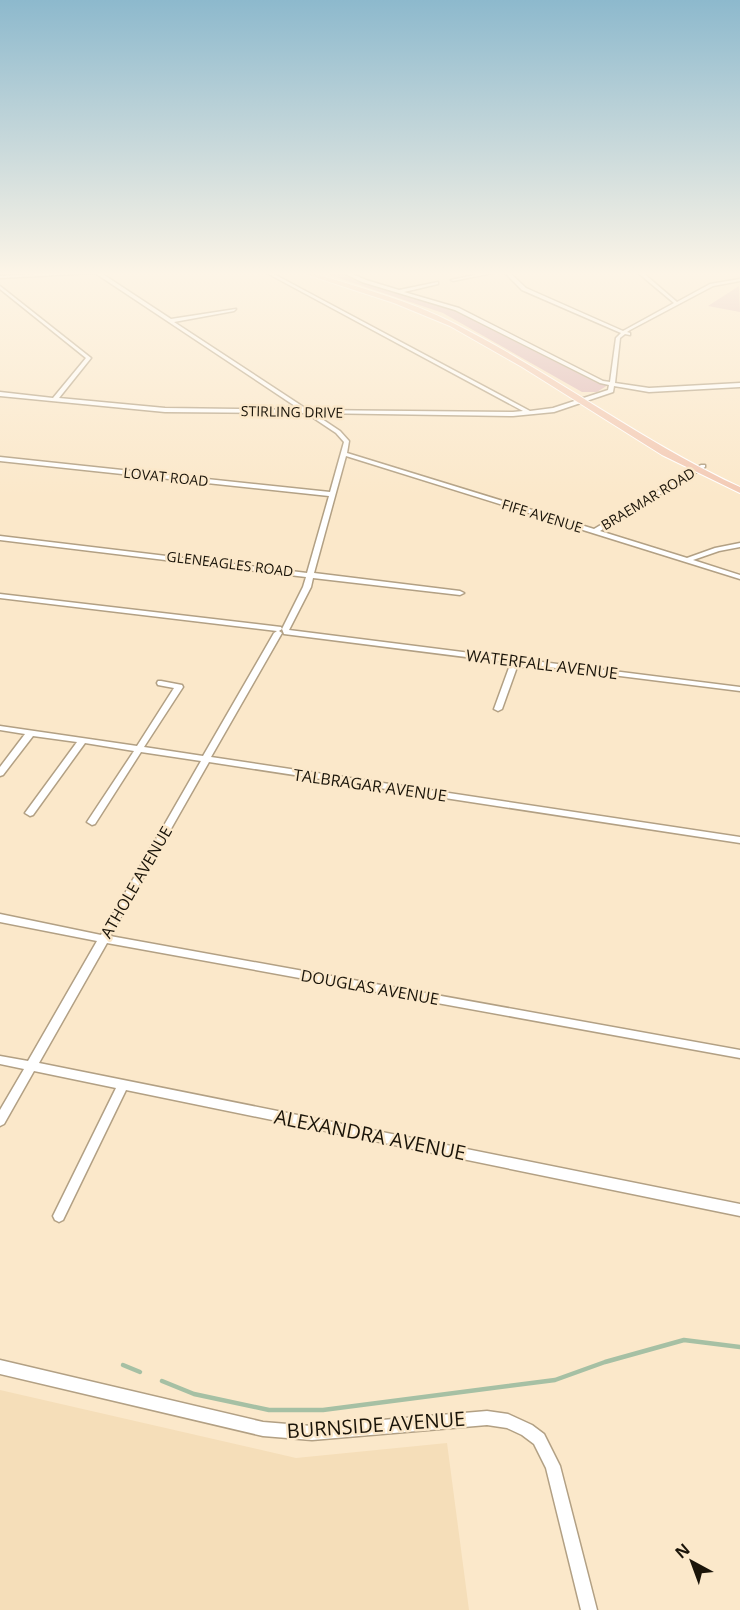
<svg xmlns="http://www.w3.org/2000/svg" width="740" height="1610" viewBox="0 0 740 1610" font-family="'Open Sans',sans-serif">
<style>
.built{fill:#f5deb9}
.green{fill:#dfbabb}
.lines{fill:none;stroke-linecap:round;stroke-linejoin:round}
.stream{stroke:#a6c0a4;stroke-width:4.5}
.street-casing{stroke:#b2a084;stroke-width:3}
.primary-casing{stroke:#fff;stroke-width:2}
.street{fill:#fff;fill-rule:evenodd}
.primary{fill:#f3cab5;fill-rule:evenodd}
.labels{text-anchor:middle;stroke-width:5;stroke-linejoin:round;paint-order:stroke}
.far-street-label{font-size:14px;fill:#1a1409;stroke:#fbe8ca}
.street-label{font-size:16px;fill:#1a1409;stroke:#fbe8ca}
.near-street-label{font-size:20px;fill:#1a1409;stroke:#fbe8ca}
</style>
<rect width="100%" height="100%" fill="#fbe8ca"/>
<path class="built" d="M 0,1390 L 296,1458 L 447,1443 L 469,1610 L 0,1610 Z"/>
<g class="green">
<path d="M 321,272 L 338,272 L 352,279 L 453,310 L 597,383 L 608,385 L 597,392 L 582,392 L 443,313 Z"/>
<path d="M 739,286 L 740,312 L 708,306 Z"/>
</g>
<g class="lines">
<g class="stream">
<path d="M 123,1365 L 140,1372"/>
<path d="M 162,1381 L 194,1394 L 269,1410 L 323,1410 L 555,1380 L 605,1362 L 684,1340 L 740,1347"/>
</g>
<defs>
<g id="street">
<path d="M 73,272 L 102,272 L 101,273 L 171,319 L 236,309 L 234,311 L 174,322 L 308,410 L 513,412 L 523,411 L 265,272 L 270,272 L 530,411 L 553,408 L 608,390 L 609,385 L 600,383 L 455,310 L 362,282 L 341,272 L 347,272 L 366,280 L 399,290 L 438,282 L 438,284 L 404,292 L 459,308 L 603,381 L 610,382 L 616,338 L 621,333 L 522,290 L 504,272 L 509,272 L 526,288 L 623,331 L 674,303 L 637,272 L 642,272 L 677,302 L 710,284 L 740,279 L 740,281 L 713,286 L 630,330 L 627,332 L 630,333 L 630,335 L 625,334 L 620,338 L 615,383 L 649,388 L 740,383 L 740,387 L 649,392 L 614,386 L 613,392 L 554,412 L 513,416 L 313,413 L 340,431 L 349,441 L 347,453 L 594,529 L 701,465 L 705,465 L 705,467 L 600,531 L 687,558 L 715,548 L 740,543 L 740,547 L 719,551 L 693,560 L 740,575 L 740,579 L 346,456 L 314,573 L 460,591 L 464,593 L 460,595 L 313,578 L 311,587 L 289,630 L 740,687 L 740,691 L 524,664 L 524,667 L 517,667 L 502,709 L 498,711 L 494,709 L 510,665 L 513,663 L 284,634 L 282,629 L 303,587 L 306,577 L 0,540 L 0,536 L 307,573 L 329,496 L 0,461 L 0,457 L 330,492 L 344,442 L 336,433 L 306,413 L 165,412 L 0,396 L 0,392 L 53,398 L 86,358 L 0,289 L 0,286 L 91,358 L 59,398 L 165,408 L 301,410 L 95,273 L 0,278 L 0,276 Z"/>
<path d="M 488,272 L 497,272 L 453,281 L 451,280 Z"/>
<path d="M 0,594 L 281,627 L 282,629 L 279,631 L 282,633 L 211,757 L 740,837 L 740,843 L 209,762 L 110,936 L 740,1050 L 740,1058 L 107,943 L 39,1063 L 740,1204 L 740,1216 L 126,1090 L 63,1220 L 59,1222 L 55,1220 L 53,1216 L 116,1088 L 34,1071 L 4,1124 L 0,1126 L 0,1110 L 24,1069 L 0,1064 L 0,1056 L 28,1061 L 97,941 L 0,922 L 0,914 L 101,935 L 201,761 L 141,752 L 95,824 L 92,825 L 87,822 L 134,751 L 85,743 L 33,815 L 30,816 L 25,813 L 77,742 L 33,736 L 3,775 L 0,776 L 0,767 L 25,734 L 0,730 L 0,726 L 137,746 L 174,688 L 158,685 L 157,683 L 158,681 L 161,681 L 182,685 L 183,687 L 144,747 L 203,756 L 274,633 L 277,631 L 0,598 Z"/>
<path d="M 0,1360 L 263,1422 L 312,1426 L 487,1411 L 508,1414 L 532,1425 L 544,1434 L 560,1466 L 597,1610 L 581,1610 L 546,1468 L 534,1444 L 522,1435 L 507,1428 L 487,1425 L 312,1440 L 263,1436 L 0,1374 Z"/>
</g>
<path id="primary" d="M 299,272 L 309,272 C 358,287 409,300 455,324 C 553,373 640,441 740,487 L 740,493 L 662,455 L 522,367 L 450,326 L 394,303 Z"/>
</defs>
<use href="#street" class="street-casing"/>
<use href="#primary" class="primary-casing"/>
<use href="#street" class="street"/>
<use href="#primary" class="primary"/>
</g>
<linearGradient id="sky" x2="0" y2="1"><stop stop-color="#8db9cd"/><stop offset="0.55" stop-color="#fdf5e7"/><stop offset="1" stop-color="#fdf5e7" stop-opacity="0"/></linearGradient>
<rect width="740" height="497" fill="url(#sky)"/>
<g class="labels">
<g class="far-street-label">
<text transform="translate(292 412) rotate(1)" y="5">STIRLING DRIVE</text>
<text transform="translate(166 477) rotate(6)" y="5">LOVAT ROAD</text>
<text transform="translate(648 499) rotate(-31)" y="5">BRAEMAR ROAD</text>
<text transform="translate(542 516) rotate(17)" y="5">FIFE AVENUE</text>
<text transform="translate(230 564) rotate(7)" y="5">GLENEAGLES ROAD</text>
</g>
<g class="street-label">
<text transform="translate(542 664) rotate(7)" y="6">WATERFALL AVENUE</text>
<text transform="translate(370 785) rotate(8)" y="6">TALBRAGAR AVENUE</text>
<text transform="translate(136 882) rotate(-60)" y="6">ATHOLE AVENUE</text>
<text transform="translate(370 987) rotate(10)" y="6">DOUGLAS AVENUE</text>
</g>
<g class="near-street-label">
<text transform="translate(370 1135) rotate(11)" y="7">ALEXANDRA AVENUE</text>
<text transform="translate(376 1425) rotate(-4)" y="7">BURNSIDE AVENUE</text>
</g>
</g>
<g transform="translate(692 1562) rotate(319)" stroke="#fbe8ca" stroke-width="4.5" paint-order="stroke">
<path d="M0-4.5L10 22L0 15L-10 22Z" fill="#1a1409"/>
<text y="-9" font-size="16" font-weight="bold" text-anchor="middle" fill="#1a1409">N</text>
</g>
</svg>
